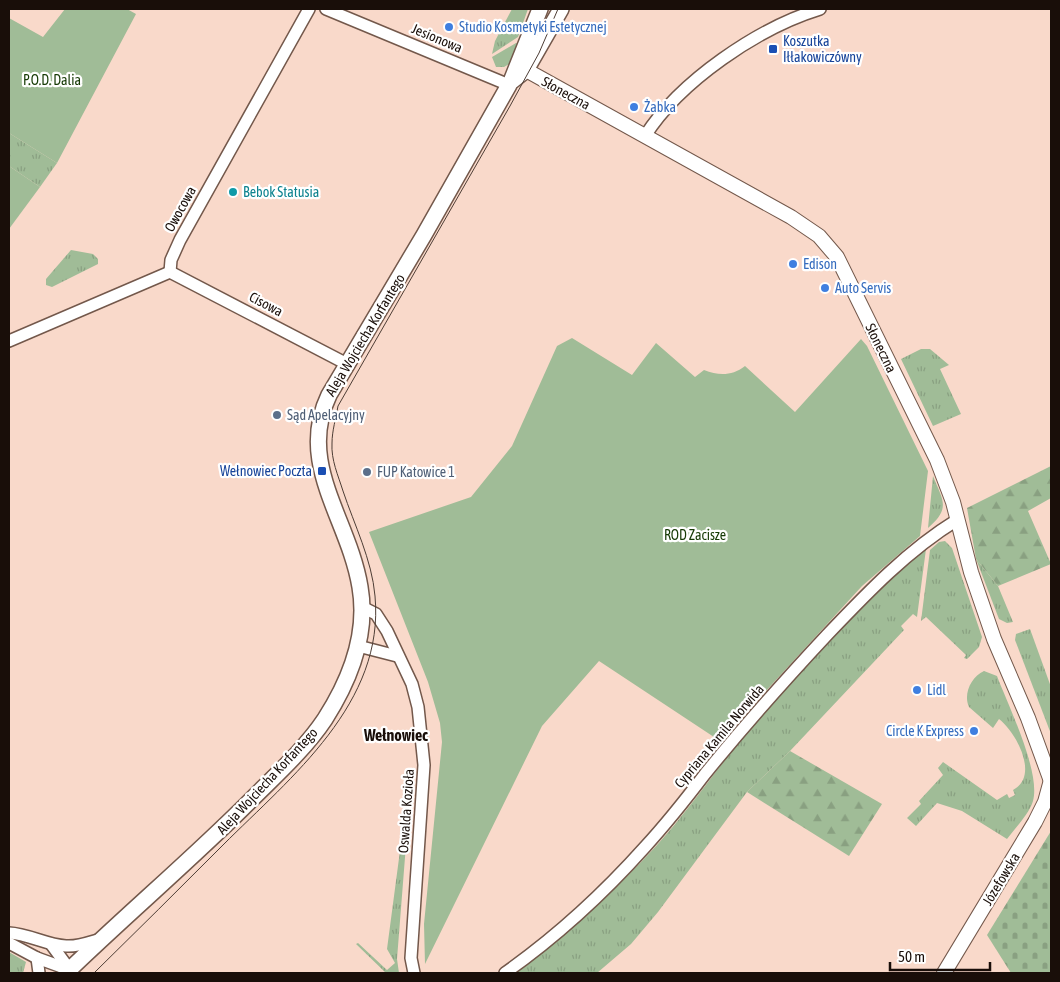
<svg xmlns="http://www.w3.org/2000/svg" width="1060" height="982" viewBox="0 0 1060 982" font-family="'Asap Condensed',sans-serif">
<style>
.grass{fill:url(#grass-tufts)}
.forest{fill:url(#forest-firs)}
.cemetery{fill:url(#cemetery-stones)}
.garden{fill:#a0bc97}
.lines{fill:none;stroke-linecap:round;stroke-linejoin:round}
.minor-casing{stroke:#73584b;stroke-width:14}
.tertiary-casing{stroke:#73584b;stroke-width:16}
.secondary-casing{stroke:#73584b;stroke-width:18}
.minor{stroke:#fff;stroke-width:11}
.tertiary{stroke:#fff;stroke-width:14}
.secondary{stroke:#fff;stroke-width:15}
.tram{stroke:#4d3d35;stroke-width:1}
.shop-dot{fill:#3f7fe0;stroke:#fff;stroke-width:2}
.transit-dot{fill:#1a4fb4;stroke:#fff;stroke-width:2}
.culture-dot{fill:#0f9aa8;stroke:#fff;stroke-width:2}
.service-dot{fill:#5c6f8a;stroke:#fff;stroke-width:2}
.labels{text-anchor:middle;stroke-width:4.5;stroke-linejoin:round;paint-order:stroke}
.shop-label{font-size:14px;fill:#366cbe;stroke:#fff;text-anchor:start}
.street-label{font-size:14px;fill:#190e09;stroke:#fff}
.transit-label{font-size:14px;fill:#164399;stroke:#fff;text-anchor:start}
.park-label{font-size:14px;fill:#163a05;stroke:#fff}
.culture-label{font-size:14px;fill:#0d838f;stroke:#fff;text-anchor:start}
.service-label{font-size:14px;fill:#4e5e75;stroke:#fff;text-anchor:start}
.quarter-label{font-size:16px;font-weight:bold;fill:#190e09;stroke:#fff}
</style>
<defs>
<pattern id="grass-tufts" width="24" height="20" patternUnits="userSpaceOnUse" patternTransform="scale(1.25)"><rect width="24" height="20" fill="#a0bc97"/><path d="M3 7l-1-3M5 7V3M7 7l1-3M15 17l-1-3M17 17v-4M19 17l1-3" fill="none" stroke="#89a081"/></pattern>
<pattern id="forest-firs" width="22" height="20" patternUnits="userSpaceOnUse" patternTransform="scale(1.25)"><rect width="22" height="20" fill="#a0bc97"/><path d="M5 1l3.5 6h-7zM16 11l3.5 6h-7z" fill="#89a081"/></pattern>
<pattern id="cemetery-stones" width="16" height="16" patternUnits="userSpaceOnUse" patternTransform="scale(1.25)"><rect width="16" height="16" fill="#a0bc97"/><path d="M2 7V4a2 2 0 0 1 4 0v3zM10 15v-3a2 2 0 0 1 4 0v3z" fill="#89a081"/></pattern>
</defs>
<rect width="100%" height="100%" fill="#f9d9ca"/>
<g class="grass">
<path d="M 512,9 L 528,9 L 518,37 L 492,54 L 495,41 Z"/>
<path d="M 516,43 L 519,44 L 511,63 L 504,67 L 496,67 L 492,57 Z"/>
<path d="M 9,133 L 57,163 L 40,187 L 9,166 Z"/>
<path d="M 71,250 L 93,254 L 98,259 L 98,264 L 52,287 L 46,285 L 46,279 Z"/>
<path d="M 921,349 L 930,349 L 949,365 L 940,369 L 961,414 L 933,426 L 901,359 Z"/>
<path d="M 933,476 C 943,501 951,508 928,528 Z"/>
<path d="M 945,541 L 952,548 L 982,637 L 979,647 L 967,659 L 964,658 L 966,655 L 926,617 L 921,621 L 930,550 L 939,542 Z"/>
<path d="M 926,549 L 917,617 L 913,614 L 901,626 L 904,630 L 790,751 L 747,792 L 658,912 L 631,944 L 597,973 L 514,973 C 565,935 614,892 657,845 C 685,814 709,780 735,747 C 790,679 857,603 926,549 Z"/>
<path d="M 976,559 L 998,586 L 1013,622 L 1007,623 L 999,619 Z"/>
<path d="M 1030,629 L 1051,687 L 1051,734 L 1015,640 L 1016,634 Z"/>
<path d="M 984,671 L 997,676 C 1008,705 1041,772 1033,801 C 1029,814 1016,827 1007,839 L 962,811 L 937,803 L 916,826 L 907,818 L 921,804 L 919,801 L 943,775 L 938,768 L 943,762 L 997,800 L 1007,794 L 1009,798 L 1015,795 L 1013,790 C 1040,776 1016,732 999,719 L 993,728 L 969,707 C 963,694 971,677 984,671 Z"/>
<path d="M 403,828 L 407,832 L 397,959 L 399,973 L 386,973 L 356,944 L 358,943 L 387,970 L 395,963 L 387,949 Z"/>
<path d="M 9,952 L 26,962 L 23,973 L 9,973 Z"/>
</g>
<g class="forest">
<path d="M 1051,466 L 1051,498 L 1028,511 L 1051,564 L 998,586 L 976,559 L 967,508 Z"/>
<path d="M 790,751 L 882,804 L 849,856 L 747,792 Z"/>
</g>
<path class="cemetery" d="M 1051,831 L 1051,973 L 1011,973 L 987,935 Z"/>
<g class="garden">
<path d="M 65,9 L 127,9 L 136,14 L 57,163 L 9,133 L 9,18 L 43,37 Z"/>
<path d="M 9,166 L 40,187 L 9,229 Z"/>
<path d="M 572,338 L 632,375 L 656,343 L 695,377 L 704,370 C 719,376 732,376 745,366 L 795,412 L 861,339 L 867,346 L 928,471 L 920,536 L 862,586 L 720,741 L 599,661 L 542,726 L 425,964 L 424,924 L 442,742 L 440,723 L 428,682 L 369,532 L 471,497 L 512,446 L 557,346 Z"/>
</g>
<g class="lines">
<defs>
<g id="minor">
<path d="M 326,9 L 509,85"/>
<path d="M 645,136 C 680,81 758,28 820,9"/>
<path d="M 170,272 L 171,260 L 180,240 L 309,9"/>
<path d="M 170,272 L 347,364"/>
<path d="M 9,341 L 170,272"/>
<path d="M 362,607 L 376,614 L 387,631 L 412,684 L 418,707 L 424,765 L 411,958 L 414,973"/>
<path d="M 358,646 L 397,656"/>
<path d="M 9,933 C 29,934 46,945 66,946 C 78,947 90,942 101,939"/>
<path d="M 9,943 L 37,958 L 70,970"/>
<path d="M 51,944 L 70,970"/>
<path d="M 37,958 L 39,973"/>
<path d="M 505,973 C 556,937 603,894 645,847 C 666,824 686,799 705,774 C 744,726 785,680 827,635 C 867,593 908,550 957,520"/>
</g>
<g id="tertiary">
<path d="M 528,59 L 526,70 L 791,217 L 819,236 L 837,257 L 937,460 L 953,502 L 971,572 L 994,639 L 1028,718 L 1051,781"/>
<path d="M 944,973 L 1035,822 L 1045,802 L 1051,780"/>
</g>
<g id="secondary">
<path d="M 512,79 L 540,9"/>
<path d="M 512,81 L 526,70 L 561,9"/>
<path d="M 66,973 C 127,914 191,860 251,800 C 277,774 305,749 325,719 C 350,680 368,633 360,587 C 349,519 296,464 329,395 L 424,235 L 509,85"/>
</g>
</defs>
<use href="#minor" class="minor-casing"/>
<use href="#tertiary" class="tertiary-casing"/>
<use href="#secondary" class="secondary-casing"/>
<use href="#minor" class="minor"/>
<use href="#tertiary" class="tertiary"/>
<use href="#secondary" class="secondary"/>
<path class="tram" d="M 94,973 C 137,931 180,888 223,845 C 291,777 385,703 375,596 C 372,560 354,524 343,491 C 338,475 331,460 332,443 C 332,431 336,418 338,406 L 510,106 L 539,53 L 558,9"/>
</g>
<g class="shop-dot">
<circle cx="449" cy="27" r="5"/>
<circle cx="634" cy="107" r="5"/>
<circle cx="793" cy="264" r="5"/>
<circle cx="825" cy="288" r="5"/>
<circle cx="917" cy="690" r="5"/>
<circle cx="974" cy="731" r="5"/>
</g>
<g class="transit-dot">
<rect x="768" y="44" width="10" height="10" rx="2.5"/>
<rect x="317" y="466" width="10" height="10" rx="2.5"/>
</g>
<circle class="culture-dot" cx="233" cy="192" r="5"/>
<g class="service-dot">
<circle cx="277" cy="415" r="5"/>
<circle cx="367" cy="472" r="5"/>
</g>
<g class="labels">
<g class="shop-label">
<text x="459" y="32">Studio Kosmetyki Estetycznej</text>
<text x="644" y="112">Żabka</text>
<text x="803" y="269">Edison</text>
<text x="835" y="293">Auto Servis</text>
<text x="927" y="695">Lidl</text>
<text x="964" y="736" text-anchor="end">Circle K Express</text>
</g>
<g class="street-label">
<text transform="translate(437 38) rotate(23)" y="5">Jesionowa</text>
<text transform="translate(566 93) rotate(29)" y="5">Słoneczna</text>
<text transform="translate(180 209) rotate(-61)" y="5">Owocowa</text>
<text transform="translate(266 304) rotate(28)" y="5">Cisowa</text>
<text transform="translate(365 335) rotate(-59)" y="5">Aleja Wojciecha Korfantego</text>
<text transform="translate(881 348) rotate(64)" y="5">Słoneczna</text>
<text transform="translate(719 736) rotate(-50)" y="5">Cypriana Kamila Norwida</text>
<text transform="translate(267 781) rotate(-47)" y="5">Aleja Wojciecha Korfantego</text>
<text transform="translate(406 811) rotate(-86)" y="5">Oswalda Kozioła</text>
<text transform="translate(1001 879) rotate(-59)" y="5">Józefowska</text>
</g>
<g class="transit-label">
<text x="783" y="46">Koszutka<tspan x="783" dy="16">Iłłakowiczówny</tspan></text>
<text x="312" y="476" text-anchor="end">Wełnowiec Poczta</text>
</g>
<g class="park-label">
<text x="52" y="85">P.O.D. Dalia</text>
<text x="695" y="540">ROD Zacisze</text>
</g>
<g class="culture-label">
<text x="243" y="197">Bebok Statusia</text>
</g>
<g class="service-label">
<text x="287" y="420">Sąd Apelacyjny</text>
<text x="377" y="477">FUP Katowice 1</text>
</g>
<g class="quarter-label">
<text x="396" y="741">Wełnowiec</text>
</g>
</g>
<rect width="1060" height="982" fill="none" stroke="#190e09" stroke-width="20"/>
<path d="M890 962v8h100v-8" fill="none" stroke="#190e09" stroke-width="2.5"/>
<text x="898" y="962" font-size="15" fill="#190e09" stroke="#ffffff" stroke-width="4" paint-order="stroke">50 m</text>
</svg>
